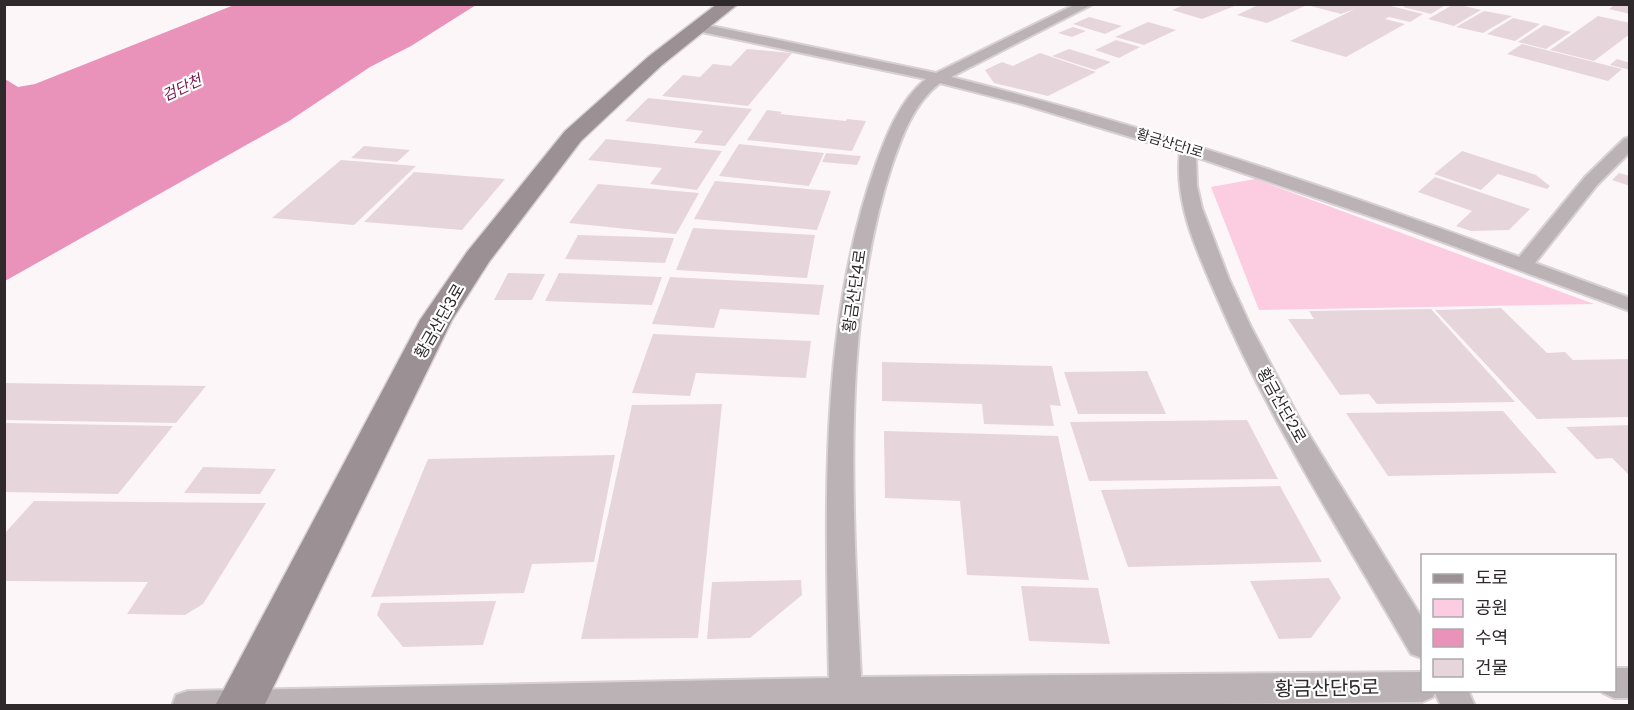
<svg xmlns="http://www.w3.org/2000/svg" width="1634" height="710" viewBox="0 0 1634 710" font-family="Poppins,'Noto Sans KR',sans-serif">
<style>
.green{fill:#fccce0}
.water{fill:#e993bb}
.building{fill:#e7d5dc}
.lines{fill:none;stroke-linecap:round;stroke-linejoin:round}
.street-casing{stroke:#d8d1d4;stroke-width:4}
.secondary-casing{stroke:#d8d1d4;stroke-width:3}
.street{fill:#bab2b5;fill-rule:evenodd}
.secondary{fill:#9b9094;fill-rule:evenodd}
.labels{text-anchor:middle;stroke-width:4.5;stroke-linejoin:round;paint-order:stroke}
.far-street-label{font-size:14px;fill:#2f292b;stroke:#fff}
.far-water-label{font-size:15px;font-style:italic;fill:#77124c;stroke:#fff}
.street-label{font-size:16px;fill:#2f292b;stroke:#fff}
.near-street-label{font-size:20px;fill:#2f292b;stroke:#fff}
</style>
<rect width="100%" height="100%" fill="#fdf6f9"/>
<path class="green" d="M 1255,179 L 1594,304 L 1259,310 L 1211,187 Z"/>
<path class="water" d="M 234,5 L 476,5 L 411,46 L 370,67 L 289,121 L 5,281 L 5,79 L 18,87 L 35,84 Z"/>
<g class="building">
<path d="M 1186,4 L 1237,4 L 1237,5 L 1202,19 L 1172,10 Z"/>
<path d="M 1260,4 L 1383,4 L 1423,14 L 1410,22 L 1389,17 L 1385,19 L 1405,24 L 1346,57 L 1290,41 L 1355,9 L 1341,14 L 1307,5 L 1267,23 L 1237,15 Z"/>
<path d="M 1407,4 L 1447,4 L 1431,14 L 1403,7 Z"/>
<path d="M 1454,4 L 1467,4 L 1464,6 L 1481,10 L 1454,26 L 1428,19 Z"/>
<path d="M 1616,4 L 1630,4 L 1630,14 L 1609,9 Z"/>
<path d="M 1484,11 L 1512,16 L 1483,33 L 1456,27 Z"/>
<path d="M 1598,16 L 1630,23 L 1630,34 L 1594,61 L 1550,50 Z"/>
<path d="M 1089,17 L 1122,26 L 1105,34 L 1073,24 Z"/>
<path d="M 1513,18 L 1540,24 L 1515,41 L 1487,34 Z"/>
<path d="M 1148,22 L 1176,30 L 1144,45 L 1115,37 Z"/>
<path d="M 1544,25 L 1571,32 L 1546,49 L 1518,42 Z"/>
<path d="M 1073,27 L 1086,31 L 1072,37 L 1058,33 Z"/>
<path d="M 1116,40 L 1140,47 L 1119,58 L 1095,50 Z"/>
<path d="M 1522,44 L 1622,69 L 1608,81 L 1507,54 Z"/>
<path d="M 747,49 L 792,53 L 748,106 L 662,96 L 683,75 L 700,77 L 713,64 L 731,66 Z"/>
<path d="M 1069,49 L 1111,62 L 1095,70 L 1052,56 Z"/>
<path d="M 1040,53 L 1096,72 L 1048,96 L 994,83 L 985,70 L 1002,62 L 1013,66 Z"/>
<path d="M 1617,59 L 1630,63 L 1630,70 L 1610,65 Z"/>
<path d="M 648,98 L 752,109 L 725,146 L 694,143 L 703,131 L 625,121 Z"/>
<path d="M 767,110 L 782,112 L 780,114 L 846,121 L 847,119 L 866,121 L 852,151 L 747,140 Z"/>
<path d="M 606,139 L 722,151 L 697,190 L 650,184 L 662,168 L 588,160 Z"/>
<path d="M 739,144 L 824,153 L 809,186 L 719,176 Z"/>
<path d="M 364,146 L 410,150 L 397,162 L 351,158 Z"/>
<path d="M 1462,151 L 1536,175 L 1550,186 L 1547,189 L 1498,174 L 1481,190 L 1434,174 Z"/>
<path d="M 826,153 L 861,156 L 857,165 L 822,162 Z"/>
<path d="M 341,160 L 416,166 L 354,225 L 272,218 Z"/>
<path d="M 414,172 L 505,179 L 462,230 L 364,222 Z"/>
<path d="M 1619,173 L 1630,176 L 1630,186 L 1612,180 Z"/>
<path d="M 1435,177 L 1530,209 L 1509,230 L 1471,231 L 1456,226 L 1472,211 L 1418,192 Z"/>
<path d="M 715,181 L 831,191 L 817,230 L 694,219 Z"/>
<path d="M 598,184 L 699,193 L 676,234 L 569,223 Z"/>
<path d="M 693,228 L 815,235 L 807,278 L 676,270 Z"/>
<path d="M 578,235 L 674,238 L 665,263 L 565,259 Z"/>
<path d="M 508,273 L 545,274 L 532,300 L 494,300 Z"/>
<path d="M 559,273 L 662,277 L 652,305 L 545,301 Z"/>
<path d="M 670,277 L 824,285 L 819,315 L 720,309 L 714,328 L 652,324 Z"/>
<path d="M 1501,308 L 1547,353 L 1565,352 L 1573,360 L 1630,359 L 1630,417 L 1537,419 L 1435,310 Z"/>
<path d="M 1431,309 L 1515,402 L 1377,404 L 1369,394 L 1340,395 L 1288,319 L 1314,319 L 1309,311 Z"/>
<path d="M 653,334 L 811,341 L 806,378 L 696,373 L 690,396 L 632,393 Z"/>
<path d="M 882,362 L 1052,366 L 1061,406 L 1050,405 L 1054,426 L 984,424 L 982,404 L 882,401 Z"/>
<path d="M 1147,371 L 1166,414 L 1078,414 L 1064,372 Z"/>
<path d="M 4,383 L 206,386 L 176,423 L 4,420 Z"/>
<path d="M 722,404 L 698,638 L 581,639 L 632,405 Z"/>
<path d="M 1503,411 L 1557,473 L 1388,476 L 1346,413 Z"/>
<path d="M 1247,420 L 1278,479 L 1089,481 L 1070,422 Z"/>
<path d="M 4,423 L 173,426 L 118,494 L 4,492 Z"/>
<path d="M 1630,425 L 1630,476 L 1612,458 L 1596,459 L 1566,427 Z"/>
<path d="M 884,431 L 1058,436 L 1089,580 L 967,575 L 960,501 L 885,498 Z"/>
<path d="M 615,455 L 594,562 L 532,564 L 524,593 L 371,597 L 428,459 Z"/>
<path d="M 203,467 L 276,469 L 260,494 L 184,493 Z"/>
<path d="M 1280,486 L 1322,562 L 1128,567 L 1101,490 Z"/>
<path d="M 34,501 L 266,503 L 203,604 L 185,615 L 127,614 L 148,582 L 4,581 L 4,534 Z"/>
<path d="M 1329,578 L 1341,598 L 1311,638 L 1279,639 L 1250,581 Z"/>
<path d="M 801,580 L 802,595 L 750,638 L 707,639 L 712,582 Z"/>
<path d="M 1021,586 L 1098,588 L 1110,644 L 1029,641 Z"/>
<path d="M 496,601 L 483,645 L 403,647 L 377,615 L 381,603 Z"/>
</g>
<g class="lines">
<defs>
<g id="street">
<path d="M 1076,4 L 1093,4 L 951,77 C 1144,125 1332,188 1519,257 L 1585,177 L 1624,139 L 1630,137 L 1630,152 L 1597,185 L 1535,263 L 1630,298 L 1630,311 L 1399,226 L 1196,157 L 1197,186 L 1202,208 L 1229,279 L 1251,327 L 1300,420 L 1422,618 L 1422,658 L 1411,654 C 1343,536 1269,420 1216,295 C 1196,249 1174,202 1180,152 L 1022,104 L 940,83 C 913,104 902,136 891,168 C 840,326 853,513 861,677 L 1422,672 L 1422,690 L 1468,690 L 1475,706 L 1441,706 L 1435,693 L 1433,697 L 1422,702 L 988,706 L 172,706 L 176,695 L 188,691 L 829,678 C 826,508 818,327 876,164 C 887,134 900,100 926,79 L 697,31 L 691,27 L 697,23 L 936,73 Z"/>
<path d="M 1614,668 L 1630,668 L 1630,698 L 1614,698 L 1603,693 L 1601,690 L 1614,690 Z"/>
</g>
<path id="secondary" d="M 717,4 L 738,4 L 662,65 L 581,141 L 489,262 L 452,320 L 264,706 L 215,706 L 420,320 L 467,252 L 565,131 L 648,57 Z"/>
</defs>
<use href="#street" class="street-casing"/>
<use href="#secondary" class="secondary-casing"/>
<use href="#street" class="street"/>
<use href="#secondary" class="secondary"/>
</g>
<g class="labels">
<g class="far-street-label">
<text transform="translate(1170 143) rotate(17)" y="5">황금산단1로</text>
</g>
<g class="far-water-label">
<text transform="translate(182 88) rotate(-25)" y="5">검단천</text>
</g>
<g class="street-label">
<text transform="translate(854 291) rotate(-82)" y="6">황금산단4로</text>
<text transform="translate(439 321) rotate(-60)" y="6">황금산단3로</text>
<text transform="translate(1282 405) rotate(61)" y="6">황금산단2로</text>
</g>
<g class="near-street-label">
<text transform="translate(1327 688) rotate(-1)" y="7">황금산단5로</text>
</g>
</g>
<rect width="1634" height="710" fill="none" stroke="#2f292b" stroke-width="12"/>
<rect x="1421" y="554" width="195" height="138" fill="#ffffff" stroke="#aca9aa" stroke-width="1.5"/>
<rect x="1433" y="574" width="30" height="9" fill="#9b9094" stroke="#aca9aa" stroke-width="1.5"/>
<text x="1475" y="584" font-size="18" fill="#2f292b">도로</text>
<rect x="1433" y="599" width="30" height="18" fill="#fccce0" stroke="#aca9aa" stroke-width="1.5"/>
<text x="1475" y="614" font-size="18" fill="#2f292b">공원</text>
<rect x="1433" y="629" width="30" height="18" fill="#e993bb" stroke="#aca9aa" stroke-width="1.5"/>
<text x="1475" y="644" font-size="18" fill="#2f292b">수역</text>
<rect x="1433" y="659" width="30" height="18" fill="#e7d5dc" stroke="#aca9aa" stroke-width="1.5"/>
<text x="1475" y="674" font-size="18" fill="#2f292b">건물</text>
</svg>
